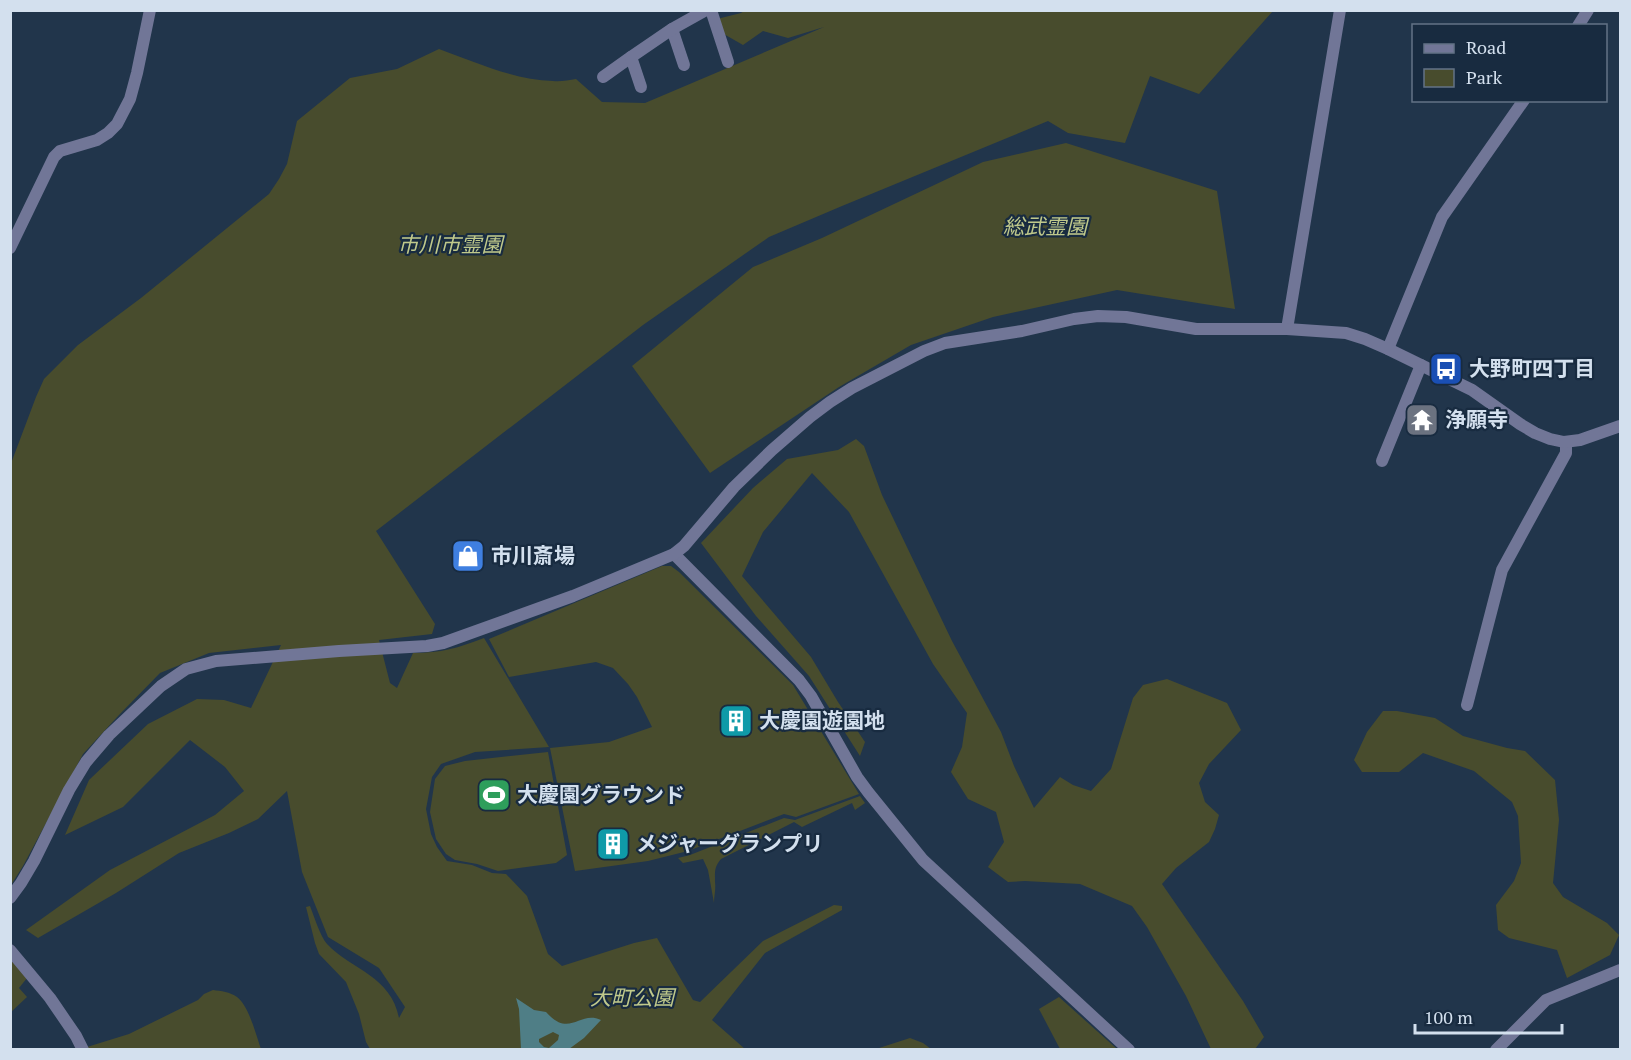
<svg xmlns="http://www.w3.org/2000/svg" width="1631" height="1060" viewBox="0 0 1631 1060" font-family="'PT Serif','Noto Sans JP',serif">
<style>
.green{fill:#484c2d}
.water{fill:#4f7e86;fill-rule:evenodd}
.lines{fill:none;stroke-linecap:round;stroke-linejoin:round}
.minor{stroke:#717697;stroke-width:12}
.labels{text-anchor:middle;stroke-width:4.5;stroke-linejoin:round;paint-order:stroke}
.park-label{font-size:21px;font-style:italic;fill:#c0c98b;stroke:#182b40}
.poi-label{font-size:21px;font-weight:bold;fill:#d3e0ee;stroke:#182b40;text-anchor:start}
</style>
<rect width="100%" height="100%" fill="#21354b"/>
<g class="green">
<path d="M 744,11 L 1273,11 L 1199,94 L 1150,76 L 1125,143 L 1068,133 L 1048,121 L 842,206 L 769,237 L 643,325 L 376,531 L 435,624 L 432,634 L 379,640 L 390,683 L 397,688 L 413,653 C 441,653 458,648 484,638 L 549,747 L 475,752 L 441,764 L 432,777 L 426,809 L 431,834 L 437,847 L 447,861 L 472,865 L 492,873 L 506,874 L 527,896 L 548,954 L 562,966 L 634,943 L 657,938 L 693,1000 L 700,1002 L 763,941 L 834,905 L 842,906 L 842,910 L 765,953 L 712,1020 L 745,1049 L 370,1049 L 366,1042 L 359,1014 L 346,982 L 319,954 L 315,943 L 306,907 L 310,906 C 314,916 320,936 327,944 C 352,970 391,976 399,1018 L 405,1007 L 379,968 L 328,937 L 302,872 L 287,791 L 258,819 L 229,833 L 179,853 L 116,893 L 38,938 L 26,930 L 110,870 L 215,815 L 244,791 L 225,767 L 190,740 L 123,807 L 65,835 L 89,780 L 148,724 L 197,699 L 224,700 L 251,708 L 281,645 L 209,653 L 160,673 L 119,715 L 83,754 L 23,866 L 11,885 L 10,466 L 36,397 L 44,379 L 78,345 L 141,298 L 269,194 L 279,179 L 287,164 L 297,121 L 350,78 L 397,69 L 439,49 C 475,62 514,80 553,81 C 560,82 569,80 576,79 L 602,102 L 645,103 L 824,27 L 788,38 L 763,31 L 743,45 L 722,33 L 717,19 L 741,13 Z"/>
<path d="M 1066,143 L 1217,191 L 1235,309 L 1117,290 L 993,317 L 911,345 L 839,387 L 710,473 L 632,366 L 753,267 L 822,238 L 983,162 Z"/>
<path d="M 856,439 L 864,446 L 882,495 L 952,641 L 1001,732 L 1014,766 L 1034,808 L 1060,777 L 1073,785 L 1091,791 L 1111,769 L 1133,698 L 1143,685 L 1167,679 L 1227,703 L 1241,730 L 1209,764 L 1199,783 L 1205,802 L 1219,815 L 1215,829 L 1209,842 L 1176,868 L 1162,884 L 1243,1001 L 1264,1037 L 1255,1049 L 1211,1049 L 1186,996 L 1147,927 L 1132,906 L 1080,884 L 1025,881 L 1008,882 L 988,867 L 1004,842 L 996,812 L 968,799 L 951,772 L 962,747 L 967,713 L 933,664 L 849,512 L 812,473 L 763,532 L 742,576 L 811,657 L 838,702 L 865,742 L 860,756 L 809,676 L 756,616 L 701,543 L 753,488 L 787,459 L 838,450 Z"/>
<path d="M 662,566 L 671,566 L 679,572 L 793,685 L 859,794 L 796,817 L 784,814 L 688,851 L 648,861 L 575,871 L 550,748 L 609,742 L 652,727 L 637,697 L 628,684 L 613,668 L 596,662 L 509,677 L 489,639 Z"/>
<path d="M 1383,711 L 1397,711 L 1435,718 L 1463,736 L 1507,748 L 1525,751 L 1555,780 L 1559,820 L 1553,883 L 1563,897 L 1607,923 L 1619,935 L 1610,955 L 1567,978 L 1557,950 L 1509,938 L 1498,930 L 1496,905 L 1514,881 L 1521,863 L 1518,816 L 1512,802 L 1474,771 L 1423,753 L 1399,772 L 1362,772 L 1354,760 L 1367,732 Z"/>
<path d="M 548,752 L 567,855 L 556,863 L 498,871 L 477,864 L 455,860 L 446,854 L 436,839 L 430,812 L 435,779 L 445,766 L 465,761 Z"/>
<path d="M 860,796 L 865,803 L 855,810 L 852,803 L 802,827 L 794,822 L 721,859 C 714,867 715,872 715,882 C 716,889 714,896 714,903 L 708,870 L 703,859 L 683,863 L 678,858 L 690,855 L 784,818 L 795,820 Z"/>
<path d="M 10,959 L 27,978 L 19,988 L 27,997 L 11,1012 Z"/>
<path d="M 213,990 C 221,991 230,992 237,997 C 249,1006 256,1035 261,1049 L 88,1050 L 87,1047 L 129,1034 L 198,1000 L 204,994 Z"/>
<path d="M 1059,997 L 1117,1049 L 1060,1049 L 1039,1009 Z"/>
<path d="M 910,1038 L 923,1043 L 931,1049 L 876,1049 Z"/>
</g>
<path class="water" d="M 516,998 L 534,1010 L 546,1012 C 570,1039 579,1010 601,1020 L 584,1038 L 569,1049 L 521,1049 L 519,1009 ZM 553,1032 L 559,1035 L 558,1040 L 549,1048 L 544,1047 L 539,1042 L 539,1039 Z"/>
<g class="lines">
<g class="minor">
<path d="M 711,10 L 728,62"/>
<path d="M 1578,26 L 1588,10"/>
<path d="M 672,29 L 684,65"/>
<path d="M 603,77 L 631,57"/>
<path d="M 641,87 L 631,57 L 672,29 L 706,10"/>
<path d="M 10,248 L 54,157 L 60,151 L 97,140 L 108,133 L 117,124 L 130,99 L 137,73 L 150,10"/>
<path d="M 1287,329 L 1340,10"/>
<path d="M 1388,349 L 1442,217 L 1524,100"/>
<path d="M 1382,461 L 1421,365"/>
<path d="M 674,554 L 799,680 L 811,696 L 857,777 L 868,792 L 923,860 L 1129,1050"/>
<path d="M 1467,705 L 1502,570 L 1566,453 L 1566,442"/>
<path d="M 10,898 L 21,883 L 34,861 L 69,790 L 86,762 L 109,735 L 161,686 L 186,669 L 216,661 L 339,651 L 427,646 L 443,643 L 573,596 L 674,554 L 684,546 L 734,487 L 772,450 L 810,417 L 830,402 L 852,388 L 924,351 L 945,343 L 1022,331 L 1074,319 L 1098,316 L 1126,317 L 1196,329 L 1287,329 L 1346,333 L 1365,339 L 1388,349 L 1472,390 L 1520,424 L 1535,433 L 1550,439 L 1564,442 L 1580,440 L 1620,426"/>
<path d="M 10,950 L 50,998 L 76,1036 L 83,1050"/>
<path d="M 1496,1050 L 1546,1000 L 1620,970"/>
</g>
</g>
<defs>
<symbol id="bus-square" viewBox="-11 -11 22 22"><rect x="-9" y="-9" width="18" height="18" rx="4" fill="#1a4fb4" stroke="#182b40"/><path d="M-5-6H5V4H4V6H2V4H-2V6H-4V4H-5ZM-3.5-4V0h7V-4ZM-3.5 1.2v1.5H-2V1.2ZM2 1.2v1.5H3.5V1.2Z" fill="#fff"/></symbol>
<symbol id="temple-square" viewBox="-11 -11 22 22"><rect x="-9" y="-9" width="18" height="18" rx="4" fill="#6b7280" stroke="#182b40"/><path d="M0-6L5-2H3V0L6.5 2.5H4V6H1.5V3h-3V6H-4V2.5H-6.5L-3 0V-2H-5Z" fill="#fff"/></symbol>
<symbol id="shop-square" viewBox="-11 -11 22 22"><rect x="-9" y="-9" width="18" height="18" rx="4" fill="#3f7fe0" stroke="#182b40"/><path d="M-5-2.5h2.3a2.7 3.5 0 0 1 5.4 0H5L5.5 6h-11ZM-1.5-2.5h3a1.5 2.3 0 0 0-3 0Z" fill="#fff"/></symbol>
<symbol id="building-square" viewBox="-11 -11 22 22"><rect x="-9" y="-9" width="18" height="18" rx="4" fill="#0f9aa8" stroke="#182b40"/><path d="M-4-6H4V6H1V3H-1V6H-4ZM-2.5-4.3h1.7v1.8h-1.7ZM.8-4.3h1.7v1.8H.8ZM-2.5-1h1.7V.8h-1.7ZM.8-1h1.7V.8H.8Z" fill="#fff"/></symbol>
<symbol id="stadium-square" viewBox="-11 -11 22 22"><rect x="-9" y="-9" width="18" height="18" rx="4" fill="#2e9e5b" stroke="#182b40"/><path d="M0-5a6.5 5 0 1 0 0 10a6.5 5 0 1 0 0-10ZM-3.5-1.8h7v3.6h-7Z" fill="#fff"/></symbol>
</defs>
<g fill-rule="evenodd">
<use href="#bus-square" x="1427" y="350" width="38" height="38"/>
<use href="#temple-square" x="1403" y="401" width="38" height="38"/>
<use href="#shop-square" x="449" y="537" width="38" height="38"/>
<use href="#building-square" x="717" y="702" width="38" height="38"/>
<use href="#stadium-square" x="475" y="776" width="38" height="38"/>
<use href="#building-square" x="594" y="825" width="38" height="38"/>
</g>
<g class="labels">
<g class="park-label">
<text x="1045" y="234">総武霊園</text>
<text x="450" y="252">市川市霊園</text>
<text x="632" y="1005">大町公園</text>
</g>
<g class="poi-label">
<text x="1469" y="376">大野町四丁目</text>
<text x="1445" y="427">浄願寺</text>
<text x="491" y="563">市川斎場</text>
<text x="759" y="728">大慶園遊園地</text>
<text x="517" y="802">大慶園グラウンド</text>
<text x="636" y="851">メジャーグランプリ</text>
</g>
</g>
<rect width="1631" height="1060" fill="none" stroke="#d3e0ee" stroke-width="24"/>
<rect x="1412" y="24" width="195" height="78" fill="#182b40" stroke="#637386" stroke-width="1.5"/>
<rect x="1424" y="44" width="30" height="9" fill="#717697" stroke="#637386" stroke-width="1.5"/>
<text x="1466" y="54" font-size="18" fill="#d3e0ee">Road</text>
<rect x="1424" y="69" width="30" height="18" fill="#484c2d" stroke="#637386" stroke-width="1.5"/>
<text x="1466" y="84" font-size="18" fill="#d3e0ee">Park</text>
<path d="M1415 1024v9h147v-9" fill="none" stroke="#d3e0ee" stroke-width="3"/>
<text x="1424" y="1024" font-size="18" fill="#d3e0ee" stroke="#182b40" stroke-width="4.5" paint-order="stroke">100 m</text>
</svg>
